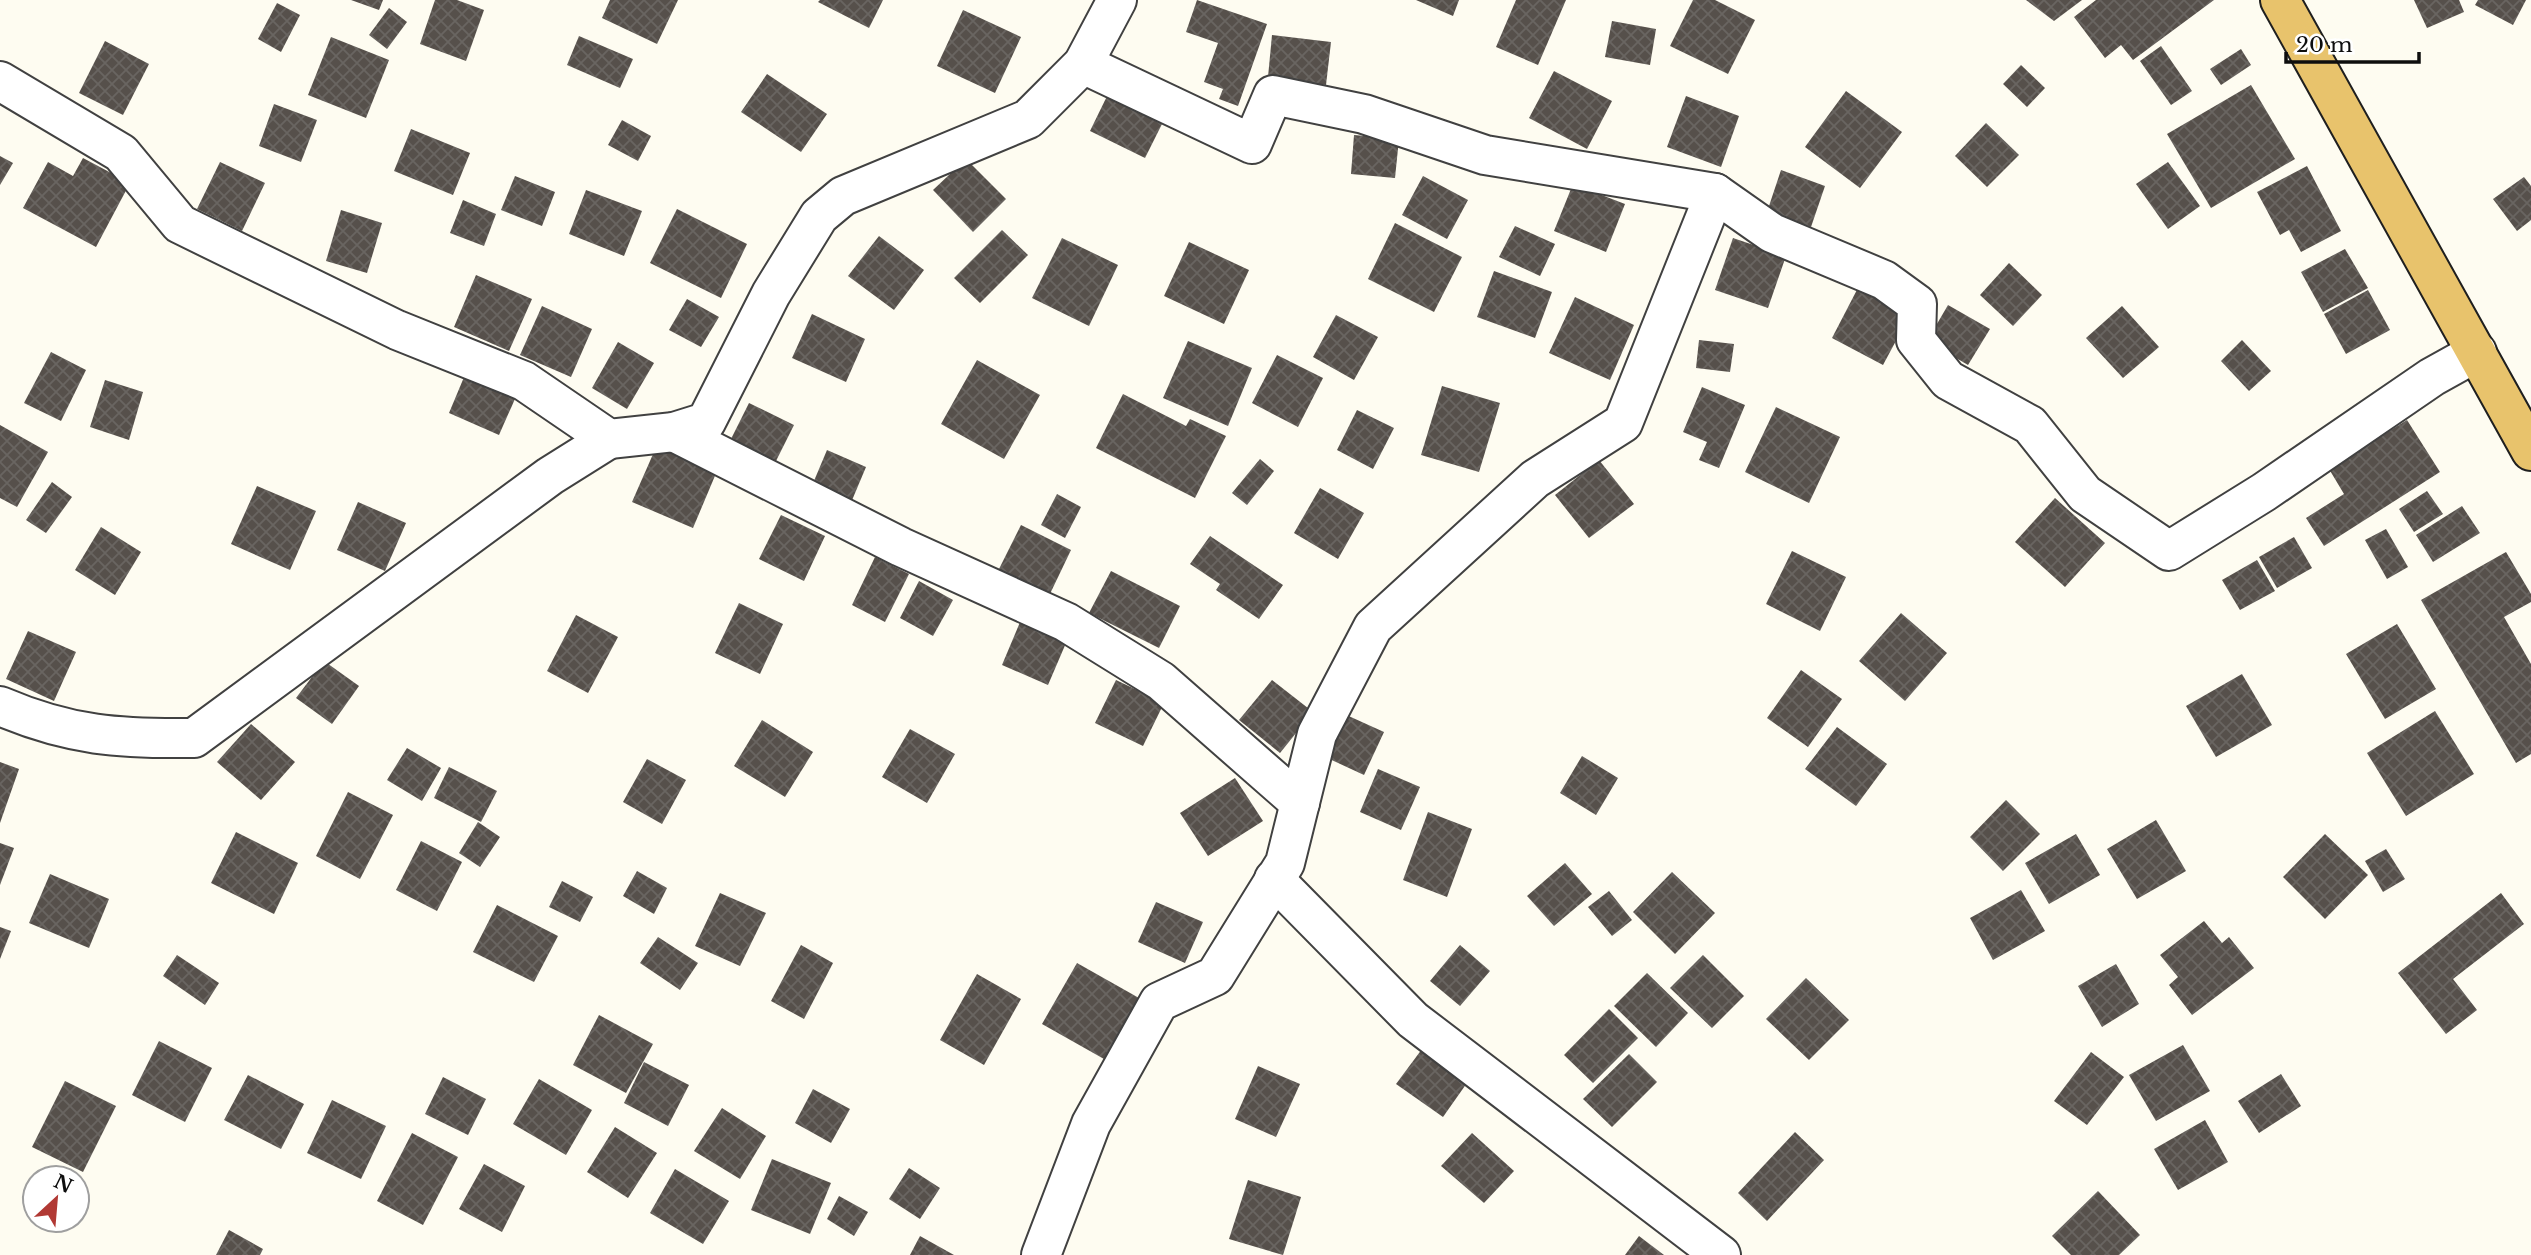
<svg xmlns="http://www.w3.org/2000/svg" width="2531" height="1255" viewBox="0 0 2531 1255" font-family="'Libre Baskerville',serif">
<style>
.building{fill:url(#building-cross-hatch)}
.lines{fill:none;stroke-linecap:round;stroke-linejoin:round}
.minor-casing{stroke:#414141;stroke-width:42}
.trunk-casing{stroke:#1f1f1f;stroke-width:42}
.minor{stroke:#fff;stroke-width:38}
.trunk{stroke:#e8c36c;stroke-width:38}
</style>
<defs>
<pattern id="building-cross-hatch" width="8" height="8" patternUnits="userSpaceOnUse" patternTransform="scale(1.75)"><rect width="8" height="8" fill="#56504b"/><path d="M0 0l8 8M0 8l8-8" fill="none" stroke="#696561"/></pattern>
</defs>
<rect width="100%" height="100%" fill="#fefcf1"/>
<g class="building">
<path d="M 351,0 L 383,0 L 379,10 Z"/>
<path d="M 435,0 L 457,0 L 484,10 L 466,61 L 420,44 Z"/>
<path d="M 610,0 L 678,0 L 657,44 L 602,18 Z"/>
<path d="M 820,0 L 883,0 L 869,28 L 818,2 Z"/>
<path d="M 1197,0 L 1267,24 L 1238,106 L 1219,99 L 1223,89 L 1204,82 L 1218,43 L 1186,32 Z"/>
<path d="M 1416,0 L 1459,0 L 1453,16 Z"/>
<path d="M 1516,0 L 1566,0 L 1538,65 L 1496,47 Z"/>
<path d="M 1693,0 L 1715,0 L 1755,20 L 1728,74 L 1670,46 Z"/>
<path d="M 2026,0 L 2082,0 L 2054,21 Z"/>
<path d="M 2096,0 L 2214,0 L 2133,60 L 2121,45 L 2105,58 L 2074,17 Z"/>
<path d="M 2414,0 L 2459,0 L 2464,12 L 2427,28 Z"/>
<path d="M 2478,0 L 2526,0 L 2513,25 L 2475,5 Z"/>
<path d="M 277,3 L 300,15 L 281,52 L 258,39 Z"/>
<path d="M 389,8 L 407,22 L 387,49 L 369,35 Z"/>
<path d="M 963,10 L 1021,37 L 995,93 L 937,66 Z"/>
<path d="M 1612,21 L 1656,29 L 1650,65 L 1605,57 Z"/>
<path d="M 1272,35 L 1331,42 L 1326,85 L 1268,77 Z"/>
<path d="M 579,36 L 633,59 L 620,88 L 567,65 Z"/>
<path d="M 331,37 L 389,60 L 366,118 L 308,95 Z"/>
<path d="M 105,41 L 149,64 L 123,115 L 79,93 Z"/>
<path d="M 2161,46 L 2192,91 L 2171,105 L 2140,61 Z"/>
<path d="M 2241,49 L 2251,65 L 2221,85 L 2210,69 Z"/>
<path d="M 2021,65 L 2045,88 L 2027,107 L 2003,84 Z"/>
<path d="M 1554,71 L 1612,101 L 1587,149 L 1529,118 Z"/>
<path d="M 767,74 L 827,114 L 801,152 L 741,112 Z"/>
<path d="M 2251,85 L 2295,159 L 2211,208 L 2167,134 Z"/>
<path d="M 1110,90 L 1165,118 L 1145,158 L 1090,131 Z"/>
<path d="M 1846,91 L 1902,132 L 1860,188 L 1805,147 Z"/>
<path d="M 1686,96 L 1739,116 L 1721,167 L 1667,147 Z"/>
<path d="M 274,104 L 317,120 L 301,162 L 259,146 Z"/>
<path d="M 622,120 L 651,136 L 638,161 L 608,145 Z"/>
<path d="M 1986,123 L 2019,155 L 1987,187 L 1955,156 Z"/>
<path d="M 411,129 L 470,153 L 453,195 L 394,171 Z"/>
<path d="M 1354,135 L 1399,139 L 1395,178 L 1351,174 Z"/>
<path d="M 0,156 L 13,163 L 0,185 Z"/>
<path d="M 83,158 L 130,183 L 96,247 L 23,208 L 48,162 L 73,176 Z"/>
<path d="M 966,159 L 1006,199 L 973,232 L 933,190 Z"/>
<path d="M 220,162 L 265,183 L 242,231 L 197,209 Z"/>
<path d="M 2168,162 L 2200,206 L 2168,229 L 2136,184 Z"/>
<path d="M 2307,166 L 2341,231 L 2301,252 L 2289,230 L 2280,235 L 2257,192 Z"/>
<path d="M 1781,170 L 1825,186 L 1811,227 L 1767,212 Z"/>
<path d="M 515,176 L 555,192 L 542,226 L 501,210 Z"/>
<path d="M 1423,176 L 1468,200 L 1447,239 L 1402,215 Z"/>
<path d="M 2524,177 L 2531,186 L 2531,220 L 2517,231 L 2493,199 Z"/>
<path d="M 1573,184 L 1625,204 L 1606,252 L 1554,231 Z"/>
<path d="M 586,190 L 642,211 L 624,256 L 569,234 Z"/>
<path d="M 463,200 L 496,214 L 484,246 L 450,233 Z"/>
<path d="M 677,209 L 747,244 L 721,298 L 650,263 Z"/>
<path d="M 341,210 L 382,223 L 367,273 L 326,261 Z"/>
<path d="M 1395,223 L 1462,257 L 1434,312 L 1368,279 Z"/>
<path d="M 1515,226 L 1555,244 L 1540,276 L 1499,257 Z"/>
<path d="M 1002,230 L 1028,255 L 980,303 L 954,278 Z"/>
<path d="M 879,236 L 924,270 L 894,310 L 848,276 Z"/>
<path d="M 1062,238 L 1118,265 L 1089,326 L 1032,298 Z"/>
<path d="M 1733,238 L 1786,256 L 1768,308 L 1715,290 Z"/>
<path d="M 1189,242 L 1249,270 L 1224,324 L 1164,296 Z"/>
<path d="M 2345,249 L 2368,288 L 2323,312 L 2301,272 Z"/>
<path d="M 2009,263 L 2042,295 L 2013,326 L 1980,295 Z"/>
<path d="M 1494,271 L 1552,292 L 1535,338 L 1477,317 Z"/>
<path d="M 476,275 L 532,299 L 509,351 L 454,327 Z"/>
<path d="M 1860,284 L 1912,311 L 1883,365 L 1832,338 Z"/>
<path d="M 2368,290 L 2390,330 L 2346,354 L 2324,314 Z"/>
<path d="M 1575,297 L 1634,325 L 1610,380 L 1549,353 Z"/>
<path d="M 687,299 L 719,317 L 701,347 L 669,330 Z"/>
<path d="M 1948,305 L 1990,329 L 1968,365 L 1927,341 Z"/>
<path d="M 542,306 L 592,329 L 571,377 L 520,355 Z"/>
<path d="M 2122,306 L 2159,347 L 2123,378 L 2086,338 Z"/>
<path d="M 812,314 L 865,339 L 846,382 L 792,358 Z"/>
<path d="M 1336,315 L 1378,337 L 1354,380 L 1313,357 Z"/>
<path d="M 1699,340 L 1734,344 L 1730,372 L 1696,368 Z"/>
<path d="M 2242,340 L 2271,371 L 2249,391 L 2221,361 Z"/>
<path d="M 1188,341 L 1252,368 L 1228,426 L 1163,398 Z"/>
<path d="M 618,342 L 654,363 L 627,409 L 592,388 Z"/>
<path d="M 51,352 L 86,370 L 61,421 L 24,403 Z"/>
<path d="M 1277,355 L 1323,378 L 1298,427 L 1252,403 Z"/>
<path d="M 977,360 L 1040,395 L 1004,459 L 941,424 Z"/>
<path d="M 467,370 L 518,392 L 499,435 L 449,413 Z"/>
<path d="M 105,380 L 143,392 L 129,440 L 90,427 Z"/>
<path d="M 1442,386 L 1500,403 L 1479,472 L 1421,455 Z"/>
<path d="M 1702,387 L 1745,405 L 1719,468 L 1699,460 L 1707,442 L 1683,432 Z"/>
<path d="M 1123,394 L 1186,426 L 1190,419 L 1226,436 L 1195,498 L 1096,448 Z"/>
<path d="M 749,403 L 794,425 L 772,469 L 727,447 Z"/>
<path d="M 1776,407 L 1840,437 L 1809,503 L 1745,472 Z"/>
<path d="M 1357,410 L 1394,428 L 1373,469 L 1337,450 Z"/>
<path d="M 2407,420 L 2440,472 L 2324,546 L 2306,518 L 2344,494 L 2329,469 Z"/>
<path d="M 0,425 L 48,452 L 17,507 L 0,498 Z"/>
<path d="M 657,445 L 717,471 L 693,528 L 632,502 Z"/>
<path d="M 827,450 L 866,467 L 850,505 L 811,488 Z"/>
<path d="M 1260,459 L 1274,471 L 1247,505 L 1232,493 Z"/>
<path d="M 1599,460 L 1634,504 L 1589,538 L 1555,495 Z"/>
<path d="M 52,482 L 72,497 L 46,533 L 26,520 Z"/>
<path d="M 257,486 L 316,511 L 290,570 L 231,544 Z"/>
<path d="M 1320,488 L 1364,513 L 1338,559 L 1294,533 Z"/>
<path d="M 2427,491 L 2443,514 L 2414,532 L 2399,509 Z"/>
<path d="M 1057,494 L 1081,507 L 1065,538 L 1041,525 Z"/>
<path d="M 2055,498 L 2105,543 L 2065,587 L 2015,542 Z"/>
<path d="M 358,502 L 406,523 L 385,571 L 337,550 Z"/>
<path d="M 2462,506 L 2480,533 L 2433,562 L 2416,535 Z"/>
<path d="M 781,515 L 825,536 L 804,581 L 759,559 Z"/>
<path d="M 1021,525 L 1071,550 L 1048,598 L 997,573 Z"/>
<path d="M 101,527 L 141,552 L 115,595 L 75,570 Z"/>
<path d="M 2386,529 L 2408,567 L 2387,579 L 2365,540 Z"/>
<path d="M 1210,536 L 1283,585 L 1259,619 L 1216,590 L 1220,584 L 1190,564 Z"/>
<path d="M 2294,537 L 2312,568 L 2277,588 L 2259,557 Z"/>
<path d="M 1792,551 L 1846,577 L 1820,631 L 1766,604 Z"/>
<path d="M 2506,552 L 2531,594 L 2531,602 L 2504,617 L 2531,664 L 2531,754 L 2516,763 L 2421,600 Z"/>
<path d="M 875,557 L 909,574 L 885,622 L 852,605 Z"/>
<path d="M 2257,560 L 2275,591 L 2240,610 L 2222,580 Z"/>
<path d="M 1111,571 L 1180,606 L 1159,648 L 1089,613 Z"/>
<path d="M 919,581 L 953,600 L 933,636 L 900,618 Z"/>
<path d="M 739,603 L 783,624 L 760,674 L 715,653 Z"/>
<path d="M 1901,613 L 1947,653 L 1905,701 L 1859,661 Z"/>
<path d="M 576,615 L 618,637 L 588,693 L 547,671 Z"/>
<path d="M 1023,615 L 1069,636 L 1048,685 L 1002,665 Z"/>
<path d="M 2397,624 L 2436,689 L 2385,719 L 2346,654 Z"/>
<path d="M 28,631 L 76,652 L 54,701 L 6,679 Z"/>
<path d="M 324,661 L 359,686 L 332,724 L 296,698 Z"/>
<path d="M 1801,670 L 1842,699 L 1808,747 L 1767,718 Z"/>
<path d="M 2242,674 L 2272,725 L 2216,757 L 2186,706 Z"/>
<path d="M 1116,680 L 1164,703 L 1143,746 L 1095,723 Z"/>
<path d="M 1272,680 L 1313,712 L 1280,753 L 1239,720 Z"/>
<path d="M 2435,711 L 2474,774 L 2406,816 L 2367,753 Z"/>
<path d="M 1342,713 L 1384,732 L 1364,775 L 1323,756 Z"/>
<path d="M 762,720 L 813,752 L 785,797 L 734,766 Z"/>
<path d="M 251,724 L 295,762 L 261,800 L 217,762 Z"/>
<path d="M 1837,727 L 1887,764 L 1856,806 L 1805,769 Z"/>
<path d="M 910,729 L 955,754 L 927,803 L 882,777 Z"/>
<path d="M 407,748 L 441,768 L 422,801 L 387,780 Z"/>
<path d="M 1582,756 L 1618,778 L 1596,815 L 1560,793 Z"/>
<path d="M 647,759 L 686,780 L 662,824 L 623,802 Z"/>
<path d="M 0,762 L 19,769 L 0,823 Z"/>
<path d="M 449,767 L 497,791 L 481,822 L 434,798 Z"/>
<path d="M 1378,769 L 1420,787 L 1401,830 L 1360,812 Z"/>
<path d="M 1235,778 L 1263,821 L 1208,856 L 1180,813 Z"/>
<path d="M 348,792 L 393,815 L 360,879 L 316,856 Z"/>
<path d="M 2006,800 L 2040,834 L 2003,871 L 1970,837 Z"/>
<path d="M 1428,812 L 1472,829 L 1447,897 L 1403,880 Z"/>
<path d="M 2156,820 L 2186,871 L 2137,899 L 2107,849 Z"/>
<path d="M 478,822 L 500,837 L 480,867 L 459,853 Z"/>
<path d="M 236,832 L 298,863 L 274,914 L 211,883 Z"/>
<path d="M 2076,834 L 2100,875 L 2049,904 L 2025,863 Z"/>
<path d="M 2325,834 L 2368,875 L 2325,919 L 2283,877 Z"/>
<path d="M 421,841 L 462,862 L 437,911 L 396,890 Z"/>
<path d="M 0,843 L 14,848 L 0,885 Z"/>
<path d="M 2386,849 L 2405,879 L 2383,892 L 2365,861 Z"/>
<path d="M 1565,863 L 1592,894 L 1554,926 L 1527,896 Z"/>
<path d="M 637,871 L 667,888 L 654,914 L 623,896 Z"/>
<path d="M 1672,872 L 1715,913 L 1675,954 L 1633,912 Z"/>
<path d="M 50,874 L 109,899 L 89,948 L 29,923 Z"/>
<path d="M 562,881 L 593,897 L 580,922 L 549,907 Z"/>
<path d="M 2021,890 L 2045,931 L 1993,960 L 1970,918 Z"/>
<path d="M 1609,891 L 1632,920 L 1612,936 L 1588,907 Z"/>
<path d="M 720,893 L 766,913 L 740,966 L 695,946 Z"/>
<path d="M 2501,893 L 2524,924 L 2453,979 L 2477,1010 L 2446,1034 L 2398,973 Z"/>
<path d="M 1156,902 L 1203,922 L 1185,963 L 1138,942 Z"/>
<path d="M 497,905 L 558,936 L 534,982 L 473,952 Z"/>
<path d="M 2204,921 L 2222,943 L 2229,937 L 2254,968 L 2192,1015 L 2169,985 L 2178,977 L 2160,955 Z"/>
<path d="M 0,927 L 11,931 L 0,959 Z"/>
<path d="M 658,937 L 698,963 L 680,990 L 640,963 Z"/>
<path d="M 801,945 L 833,963 L 804,1019 L 771,1001 Z"/>
<path d="M 1460,945 L 1490,971 L 1460,1006 L 1430,981 Z"/>
<path d="M 177,955 L 219,983 L 205,1005 L 163,976 Z"/>
<path d="M 1703,955 L 1744,996 L 1712,1028 L 1670,988 Z"/>
<path d="M 1077,963 L 1139,998 L 1104,1059 L 1042,1024 Z"/>
<path d="M 2116,964 L 2139,1004 L 2102,1027 L 2078,986 Z"/>
<path d="M 1647,973 L 1688,1013 L 1656,1047 L 1614,1006 Z"/>
<path d="M 977,974 L 1021,999 L 984,1065 L 940,1040 Z"/>
<path d="M 1806,978 L 1849,1020 L 1809,1060 L 1766,1019 Z"/>
<path d="M 1609,1009 L 1638,1038 L 1593,1083 L 1564,1055 Z"/>
<path d="M 599,1015 L 653,1044 L 626,1093 L 573,1065 Z"/>
<path d="M 159,1041 L 212,1068 L 185,1122 L 132,1095 Z"/>
<path d="M 1428,1041 L 1474,1073 L 1443,1117 L 1396,1084 Z"/>
<path d="M 2183,1045 L 2210,1091 L 2156,1121 L 2129,1075 Z"/>
<path d="M 2091,1052 L 2124,1077 L 2087,1125 L 2054,1101 Z"/>
<path d="M 1629,1054 L 1657,1082 L 1612,1127 L 1583,1099 Z"/>
<path d="M 644,1062 L 689,1085 L 668,1126 L 624,1103 Z"/>
<path d="M 1258,1066 L 1300,1084 L 1276,1137 L 1235,1119 Z"/>
<path d="M 2281,1074 L 2301,1106 L 2259,1133 L 2238,1101 Z"/>
<path d="M 248,1075 L 304,1104 L 281,1149 L 224,1120 Z"/>
<path d="M 443,1077 L 486,1099 L 468,1135 L 425,1114 Z"/>
<path d="M 539,1079 L 592,1110 L 566,1155 L 513,1124 Z"/>
<path d="M 65,1081 L 116,1106 L 83,1172 L 32,1147 Z"/>
<path d="M 813,1089 L 850,1109 L 831,1143 L 795,1123 Z"/>
<path d="M 332,1100 L 386,1126 L 361,1179 L 307,1153 Z"/>
<path d="M 722,1108 L 766,1136 L 740,1179 L 694,1151 Z"/>
<path d="M 2205,1120 L 2228,1162 L 2178,1190 L 2154,1149 Z"/>
<path d="M 615,1127 L 657,1153 L 628,1198 L 587,1172 Z"/>
<path d="M 1795,1132 L 1824,1160 L 1767,1221 L 1738,1193 Z"/>
<path d="M 412,1133 L 458,1157 L 423,1225 L 377,1201 Z"/>
<path d="M 1472,1133 L 1514,1171 L 1484,1203 L 1441,1166 Z"/>
<path d="M 772,1159 L 831,1183 L 810,1234 L 751,1210 Z"/>
<path d="M 484,1164 L 525,1186 L 502,1232 L 459,1209 Z"/>
<path d="M 909,1168 L 940,1188 L 920,1219 L 889,1199 Z"/>
<path d="M 675,1169 L 729,1201 L 703,1244 L 650,1213 Z"/>
<path d="M 1248,1180 L 1301,1197 L 1283,1255 L 1229,1239 Z"/>
<path d="M 2098,1191 L 2140,1235 L 2119,1255 L 2071,1255 L 2052,1236 Z"/>
<path d="M 839,1196 L 868,1212 L 854,1236 L 827,1219 Z"/>
<path d="M 229,1230 L 263,1249 L 260,1255 L 216,1255 Z"/>
<path d="M 920,1236 L 954,1255 L 910,1255 Z"/>
<path d="M 1639,1236 L 1664,1255 L 1625,1255 Z"/>
</g>
<g class="lines">
<defs>
<g id="minor">
<path d="M 0,81 L 121,153 L 180,224 L 397,330 L 524,381 L 609,439 L 674,432 L 706,422 L 771,294 L 819,216 L 843,196 L 1028,119 L 1083,64 L 1117,0"/>
<path d="M 1715,193 L 1772,233 L 1884,280 L 1917,304 L 1916,340 L 1948,380 L 2030,425 L 2085,494 L 2169,551 L 2264,492 L 2432,377 L 2477,352"/>
<path d="M 674,432 L 901,547 L 1066,622 L 1161,681 L 1300,803"/>
<path d="M 0,706 C 70,736 120,739 194,738 L 550,476 L 609,439"/>
<path d="M 1274,879 L 1413,1020 L 1721,1255"/>
<path d="M 1041,1255 L 1091,1124 L 1159,1002 L 1215,976 L 1285,863 L 1317,734 L 1373,627 L 1535,479 L 1623,423 L 1715,193 L 1485,155 L 1364,114 L 1273,95 L 1252,144 L 1083,64"/>
</g>
<path id="trunk" d="M 2280,0 L 2531,451"/>
</defs>
<use href="#minor" class="minor-casing"/>
<use href="#trunk" class="trunk-casing"/>
<use href="#minor" class="minor"/>
<use href="#trunk" class="trunk"/>
</g>
<g transform="translate(56 1199) rotate(26)"><circle r="33" fill="#ffffff" stroke="#9f9f9f" stroke-width="2"/>
<path d="M0-5L12 26L0 18L-12 26Z" fill="#b13934"/>
<text y="-10" font-size="19" font-weight="bold" text-anchor="middle" fill="#0e0e0e">N</text>
</g>
<path d="M2286 52v10h133v-10" fill="none" stroke="#0e0e0e" stroke-width="3.5"/>
<text x="2296" y="52" font-size="21" fill="#0e0e0e" stroke="#ffffff" stroke-width="5" paint-order="stroke">20 m</text>
</svg>
